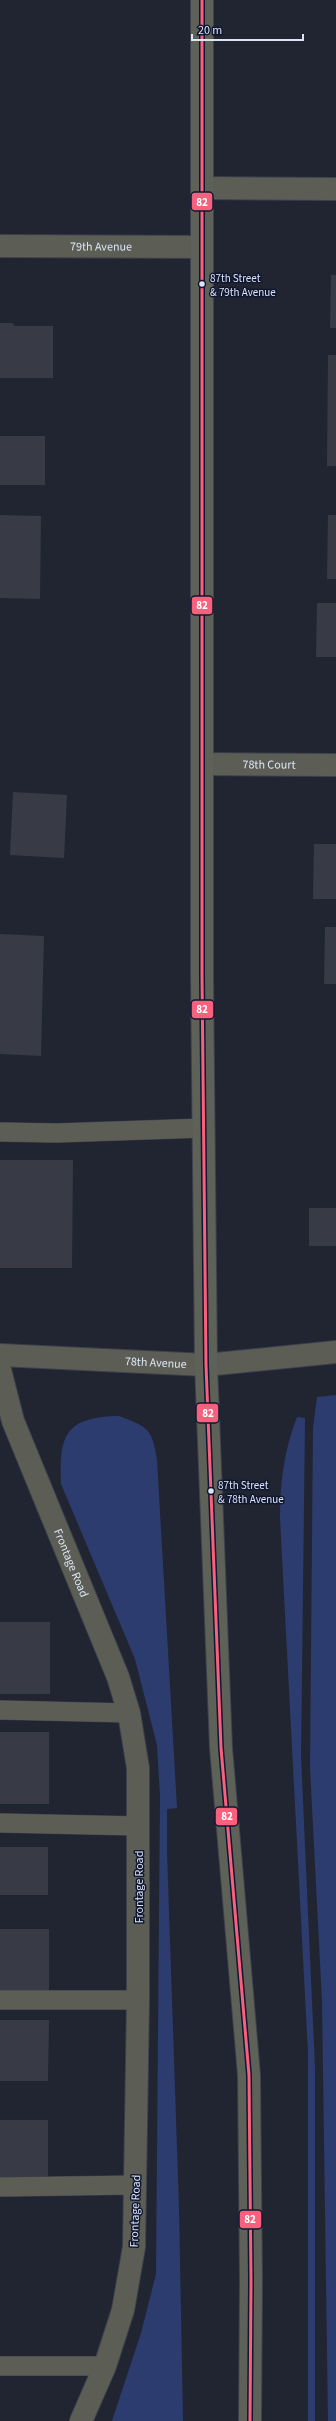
<svg xmlns="http://www.w3.org/2000/svg" width="336" height="2421" viewBox="0 0 336 2421" font-family="'Source Sans 3',sans-serif">
<style>
.green{fill:#2d3c6f}
.building{fill:#383b46}
.lines{fill:none;stroke-linecap:round;stroke-linejoin:round}
.service-casing{stroke:#3d414c;stroke-width:20}
.minor-casing{stroke:#3d414c;stroke-width:24}
.secondary-casing{stroke:#3d414c;stroke-width:24}
.service{stroke:#5c5e55;stroke-width:19}
.minor{stroke:#5c5e55;stroke-width:22}
.secondary{stroke:#5e6158;stroke-width:22}
.bus-1-casing{stroke:#101730;stroke-width:6}
.bus-1{stroke:#f8607d;stroke-width:3}
.bus-dot{fill:#dde4f5;stroke:#101730;stroke-width:1.5}
.labels{text-anchor:middle;stroke-width:3;stroke-linejoin:round;paint-order:stroke}
.bus-label{font-size:11px;fill:#dde4f5;stroke:#101730;text-anchor:start}
.street-label{font-size:12px;fill:#dde4f5;stroke:#101730}
.line-badge{stroke:#101730;stroke-width:1.5}
.badge-label{font-size:11px;text-anchor:middle;font-weight:bold;fill:#fff}
</style>
<rect width="100%" height="100%" fill="#212532"/>
<g class="green">
<path d="M 336,1395 L 336,2421 L 328,2421 L 322,2001 L 310,1768 L 313,1428 L 317,1397 Z"/>
<path d="M 119,1416 C 148,1427 152,1428 157,1460 L 177,1808 L 167,1809 L 167,1852 L 179,2208 L 183,2421 L 112,2421 L 141,2333 L 156,2274 L 160,1796 L 157,1745 L 135,1659 L 61,1484 C 59,1435 65,1417 119,1416 Z"/>
<path d="M 297,1417 L 305,1418 L 301,1757 L 315,2068 L 315,2421 L 308,2421 L 308,2053 L 280,1518 C 280,1482 284,1451 297,1417 Z"/>
</g>
<g class="building">
<path d="M 331,275 L 336,275 L 336,328 L 330,328 Z"/>
<path d="M 0,323 L 13,323 L 14,326 L 53,326 L 53,378 L 0,378 Z"/>
<path d="M 328,355 L 336,355 L 336,466 L 327,466 Z"/>
<rect x="0" y="436" width="45" height="49"/>
<path d="M 0,515 L 41,516 L 40,599 L 0,598 Z"/>
<path d="M 328,515 L 336,515 L 336,579 L 327,579 Z"/>
<path d="M 317,603 L 336,603 L 336,657 L 316,657 Z"/>
<path d="M 13,792 L 67,795 L 64,858 L 10,855 Z"/>
<path d="M 314,844 L 336,844 L 336,899 L 313,899 Z"/>
<path d="M 325,927 L 336,927 L 336,984 L 324,984 Z"/>
<path d="M 0,934 L 44,936 L 41,1056 L 0,1054 Z"/>
<path d="M 0,1160 L 73,1160 L 72,1268 L 0,1268 Z"/>
<rect x="309" y="1208" width="27" height="38"/>
<rect x="0" y="1622" width="50" height="72"/>
<rect x="0" y="1732" width="49" height="72"/>
<rect x="0" y="1847" width="48" height="48"/>
<rect x="0" y="1929" width="49" height="61"/>
<path d="M 0,2020 L 49,2020 L 48,2081 L 0,2081 Z"/>
<rect x="0" y="2120" width="48" height="61"/>
</g>
<g class="lines">
<defs>
<g id="service">
<path d="M 0,1132 L 57,1133 L 204,1128"/>
<path d="M 0,1710 L 129,1713"/>
<path d="M 0,1823 L 139,1826"/>
<path d="M 0,2000 L 138,2000"/>
<path d="M 0,2187 L 136,2185"/>
<path d="M 0,2366 L 105,2366"/>
</g>
<g id="minor">
<path d="M 202,188 L 336,189"/>
<path id="s1" d="M 0,246 L 202,247"/>
<path id="s2" d="M 202,764 L 336,765"/>
<path id="s3" d="M 0,1355 L 206,1365 L 336,1352"/>
<path id="s4" d="M 0,1370 L 13,1421 L 118,1677 L 129,1713 L 138,1768 L 138,2000 L 134,2247 L 123,2310 L 105,2366 L 81,2421"/>
</g>
<path id="secondary" d="M 202,0 L 202,975 L 206,1365 L 221,1748 L 249,2075 L 251,2281 L 250,2421"/>
</defs>
<use href="#service" class="service-casing"/>
<use href="#minor" class="minor-casing"/>
<use href="#secondary" class="secondary-casing"/>
<use href="#service" class="service"/>
<use href="#minor" class="minor"/>
<use href="#secondary" class="secondary"/>
<defs>
<path id="bus-1" d="M 202,0 L 202,975 L 206,1365 L 221,1748 L 249,2075 L 251,2281 L 250,2421"/>
</defs>
<use href="#bus-1" class="bus-1-casing"/>
<use href="#bus-1" class="bus-1"/>
</g>
<g class="bus-dot">
<circle cx="202" cy="284" r="3.5"/>
<circle cx="211" cy="1491" r="3.5"/>
</g>
<g class="labels">
<g class="bus-label">
<text x="210" y="282">87th Street<tspan x="210" dy="14">&amp; 79th Avenue</tspan></text>
<text x="218" y="1489">87th Street<tspan x="218" dy="14">&amp; 78th Avenue</tspan></text>
</g>
<g class="street-label">
<text dy="4" stroke="none"><textPath href="#s1" startOffset="101">79th Avenue</textPath></text>
<text dy="4" stroke="none"><textPath href="#s2" startOffset="67">78th Court</textPath></text>
<text dy="4" stroke="none"><textPath href="#s3" startOffset="156">78th Avenue</textPath></text>
<text dy="4" stroke="none"><textPath href="#s4" startOffset="206">Frontage Road</textPath></text>
<text transform="translate(139 1887) rotate(-90)" y="4">Frontage Road</text>
<text transform="translate(135 2211) rotate(-88)" y="4">Frontage Road</text>
</g>
</g>
<g class="line-badge">
<rect x="191" y="192" width="22" height="19" rx="4" fill="#f8607d"/>
<rect x="191" y="596" width="22" height="19" rx="4" fill="#f8607d"/>
<rect x="191" y="1000" width="23" height="19" rx="4" fill="#f8607d"/>
<rect x="196" y="1403" width="23" height="20" rx="4" fill="#f8607d"/>
<rect x="215" y="1807" width="23" height="19" rx="4" fill="#f8607d"/>
<rect x="239" y="2210" width="23" height="19" rx="4" fill="#f8607d"/>
</g>
<g class="badge-label">
<text x="202" y="206">82</text>
<text x="202" y="609">82</text>
<text x="202" y="1013">82</text>
<text x="208" y="1417">82</text>
<text x="227" y="1820">82</text>
<text x="250" y="2223">82</text>
</g>
<path d="M192 34v6h111v-6" fill="none" stroke="#dde4f5" stroke-width="2"/>
<text x="198" y="34" font-size="12" fill="#dde4f5" stroke="#101730" stroke-width="3" paint-order="stroke">20 m</text>
</svg>
